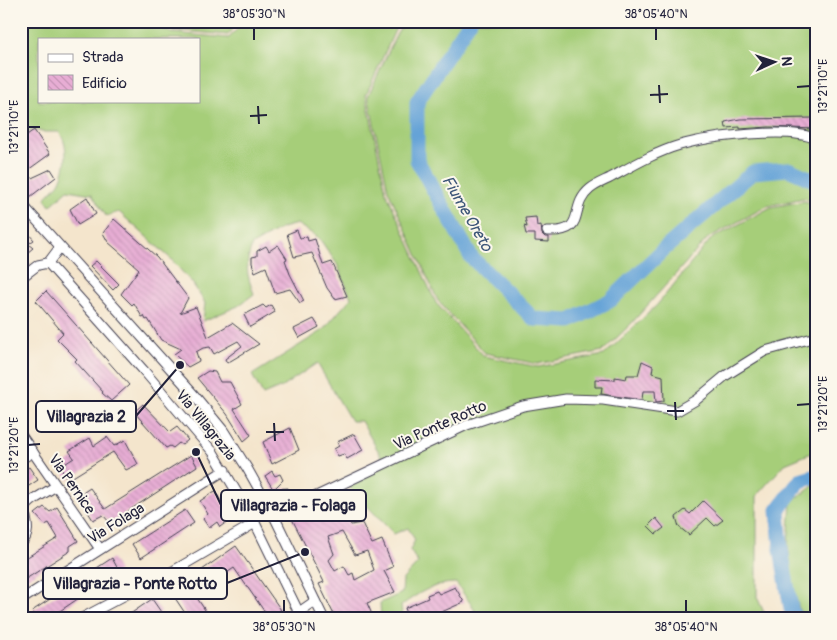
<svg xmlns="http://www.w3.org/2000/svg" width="837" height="640" viewBox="0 0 837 640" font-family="Pangolin,sans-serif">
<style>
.grass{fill:#a6ce79;stroke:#64785a;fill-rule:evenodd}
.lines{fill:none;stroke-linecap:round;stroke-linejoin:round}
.river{stroke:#65a3d7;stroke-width:15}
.building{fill:url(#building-back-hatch);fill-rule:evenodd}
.street-casing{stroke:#423f51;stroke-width:11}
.street{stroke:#fff;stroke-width:9}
.ticks{fill:none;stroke:#22223b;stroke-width:2}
.labels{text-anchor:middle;stroke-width:4;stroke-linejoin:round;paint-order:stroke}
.street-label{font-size:15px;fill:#22223b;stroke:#fbf7ec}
.water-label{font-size:16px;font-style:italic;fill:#3d5679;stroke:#fbf7ec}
.leader{fill:none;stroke:#22223b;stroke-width:2}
.callout-dot{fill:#22223b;stroke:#fbf7ec;stroke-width:2}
.callout{fill:#fbf7ec;stroke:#22223b;stroke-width:2}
.callout-label{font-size:16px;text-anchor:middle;font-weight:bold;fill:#22223b}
.neatline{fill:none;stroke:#22223b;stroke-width:2}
.ticks-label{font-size:12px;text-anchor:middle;fill:#22223b}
</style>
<defs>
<pattern id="building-back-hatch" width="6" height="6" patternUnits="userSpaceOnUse" patternTransform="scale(1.25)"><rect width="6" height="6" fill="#e7add4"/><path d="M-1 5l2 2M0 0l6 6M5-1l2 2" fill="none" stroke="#c695b7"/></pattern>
</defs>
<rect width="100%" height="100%" fill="#fbf7ec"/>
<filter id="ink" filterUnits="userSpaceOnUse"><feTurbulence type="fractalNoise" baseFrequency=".02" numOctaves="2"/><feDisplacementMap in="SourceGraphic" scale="10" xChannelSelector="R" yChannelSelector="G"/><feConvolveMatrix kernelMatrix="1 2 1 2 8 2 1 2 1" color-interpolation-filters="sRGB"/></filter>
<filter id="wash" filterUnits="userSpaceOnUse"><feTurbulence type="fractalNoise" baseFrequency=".0096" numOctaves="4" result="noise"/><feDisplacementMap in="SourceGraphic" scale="20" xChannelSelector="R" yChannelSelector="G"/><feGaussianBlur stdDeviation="1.12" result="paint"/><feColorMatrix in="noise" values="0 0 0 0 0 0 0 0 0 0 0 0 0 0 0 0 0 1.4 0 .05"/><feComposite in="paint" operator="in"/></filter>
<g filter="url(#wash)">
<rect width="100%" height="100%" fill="#f4e5cc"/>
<g class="grass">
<path d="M 21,21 L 144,21 L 172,33 L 229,38 L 244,21 L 402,21 L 396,28 L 366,95 L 386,192 L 436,303 L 484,356 L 538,367 L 604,355 L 657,305 L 711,239 L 771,207 L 805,201 L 816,205 L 816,451 L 785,464 L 757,495 L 757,597 L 767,619 L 478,619 L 473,607 L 456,583 C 434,583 418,593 401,606 L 403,619 L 381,619 L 380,603 L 402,593 L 403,579 L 418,563 L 410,550 L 415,540 L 408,528 L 394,534 L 348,486 L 380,469 L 384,461 L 361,421 L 351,421 L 317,363 L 282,387 L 263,395 L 252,375 L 322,331 L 351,298 L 337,264 L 319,238 L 297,224 L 282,228 L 252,245 C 245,266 246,273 254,294 L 238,306 L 203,321 L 205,303 L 193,284 L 170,258 L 119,212 L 106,216 L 92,194 L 68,190 L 50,206 L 45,199 C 49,193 57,187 60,181 C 67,166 69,145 59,132 L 45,132 L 34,130 L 21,134 ZM 39,39 L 199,39 L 199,101 L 39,101 Z"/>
<path d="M 150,21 L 240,21 L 228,35 L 173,30 Z"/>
<path d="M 406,21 L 816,21 L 816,203 L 804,198 L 767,206 L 708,238 L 630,325 L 603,351 L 537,364 L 485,353 L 438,301 L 388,190 L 368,96 L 398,31 Z"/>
<path d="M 816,484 L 816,619 L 802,619 L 793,587 L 788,545 L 791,502 Z"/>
</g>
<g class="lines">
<g class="river">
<path d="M 470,21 L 417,102 L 417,160 L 471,257 L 534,319 L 570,321 L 611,300 L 663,250 L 753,172 L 788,169 L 816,181"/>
<path d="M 795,619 L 791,609 L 781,549 L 778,510 L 800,481 L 816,476"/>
</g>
</g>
<g id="blocks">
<g class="building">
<path d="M 814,118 L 814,129 L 769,127 L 740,129 L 740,127 L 726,128 L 725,122 L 740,119 Z"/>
<path d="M 34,130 L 50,154 L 21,175 L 21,151 L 25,147 L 21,139 Z"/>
<path d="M 51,169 L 56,177 L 26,200 L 21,194 L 21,183 Z"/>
<path d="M 87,197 L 96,214 L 78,225 L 70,209 Z"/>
<path d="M 536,217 L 537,226 L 541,225 L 542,234 L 545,237 L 549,237 L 549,242 L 535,241 L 535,234 L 526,234 L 524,226 L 527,227 L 525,218 Z"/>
<path d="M 114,219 L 157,257 L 188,298 L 180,313 L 196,307 L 208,337 L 232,323 L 259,344 L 227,363 L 225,359 L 242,346 L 238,341 L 214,354 L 210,347 L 203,348 L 196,352 L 199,361 L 188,367 L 174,354 L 181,349 L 161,340 L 148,319 L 146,320 L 144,316 L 142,317 L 134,303 L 132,305 L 121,294 L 139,269 L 108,242 L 103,233 Z"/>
<path d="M 21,225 L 34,240 L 28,244 L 33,248 L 21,258 Z"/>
<path d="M 297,230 L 300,238 L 307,237 L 308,241 L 315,239 L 323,265 L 332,262 L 347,296 L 335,299 L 327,288 L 312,253 L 294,257 L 287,234 Z"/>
<path d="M 278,245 L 287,259 L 285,260 L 290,274 L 304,301 L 300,303 L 290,289 L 275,293 L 266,267 L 255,272 L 252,263 L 252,257 L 257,256 L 257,251 L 266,246 L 269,251 Z"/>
<path d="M 96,261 L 119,284 L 113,290 L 90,266 Z"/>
<path d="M 46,291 L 129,385 L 111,401 L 102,393 L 103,392 L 75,361 L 77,359 L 57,339 L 63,333 L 36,301 Z"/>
<path d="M 263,305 L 266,308 L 271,305 L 275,312 L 250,327 L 244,315 Z"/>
<path d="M 314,319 L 319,327 L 299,338 L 294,329 Z"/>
<path d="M 642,361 L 653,366 L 652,373 L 663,376 L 664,401 L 656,402 L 655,391 L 643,391 L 642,400 L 601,394 L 602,387 L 595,387 L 595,379 L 615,380 L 615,377 L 626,379 L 627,375 L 638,375 Z"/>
<path d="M 208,371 L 215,372 L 220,382 L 230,382 L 242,404 L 234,409 L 251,435 L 244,441 L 227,414 L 197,378 Z"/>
<path d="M 143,404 L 170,432 L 177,427 L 188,440 L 182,445 L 179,443 L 173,448 L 170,446 L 166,448 L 134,412 Z"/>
<path d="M 290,428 L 299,450 L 272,464 L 263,442 Z"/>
<path d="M 354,434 L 363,450 L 347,459 L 344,454 L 338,456 L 334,449 L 339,446 L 337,442 Z"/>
<path d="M 107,437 L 114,446 L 125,440 L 138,464 L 126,470 L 113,452 L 68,480 L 60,467 L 74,458 L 69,451 L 90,438 L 94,446 Z"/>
<path d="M 191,455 L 197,466 L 110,523 L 103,515 L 93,520 L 78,496 L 90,488 L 105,509 Z"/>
<path d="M 29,467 L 38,480 L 21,491 L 21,472 Z"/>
<path d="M 272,471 L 275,476 L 280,474 L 283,480 L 274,489 L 288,488 L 294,500 L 283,505 L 265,476 Z"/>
<path d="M 215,491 L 232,518 L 220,527 L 217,522 L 209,528 L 203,519 L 208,514 L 200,501 Z"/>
<path d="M 336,497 L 351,525 L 362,523 L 372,544 L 382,540 L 393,567 L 384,571 L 395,592 L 367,603 L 374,619 L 336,619 L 319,584 L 324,582 L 291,517 ZM 342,532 L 355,555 L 367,551 L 374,570 L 355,580 L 353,573 L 349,575 L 344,566 L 335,571 L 329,560 L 334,554 L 328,537 Z"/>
<path d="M 703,501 L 723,520 L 715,526 L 707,518 L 689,535 L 679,527 L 676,517 L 685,510 L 690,514 Z"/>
<path d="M 44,507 L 50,512 L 57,507 L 78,541 L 70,546 L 70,551 L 21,582 L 21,561 L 58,538 L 49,523 L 45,525 L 35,514 Z"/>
<path d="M 185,510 L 194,523 L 141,558 L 132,544 Z"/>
<path d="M 656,518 L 664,528 L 656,534 L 648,526 Z"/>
<path d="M 236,546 L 281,610 L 269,618 L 234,568 L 195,595 L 211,619 L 189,619 L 171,592 Z"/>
<path d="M 112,558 L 119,571 L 48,619 L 38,619 L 32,611 Z"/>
<path d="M 455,587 L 464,602 L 426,619 L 409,619 L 405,608 L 428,598 L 427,595 L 437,591 L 439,594 Z"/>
<path d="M 152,599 L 161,612 L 152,619 L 123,619 Z"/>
</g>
</g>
</g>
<g filter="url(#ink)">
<use href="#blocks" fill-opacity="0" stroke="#423f51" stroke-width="1"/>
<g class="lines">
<defs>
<g id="street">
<path d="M 21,203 L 195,396 L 223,430 L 247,468 L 274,516 L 324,619"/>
<path d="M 547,231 C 589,233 567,208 590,189 C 596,184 604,181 610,178 C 632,166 656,152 680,145 C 708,137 790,126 816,139"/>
<path d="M 48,263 L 145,372 L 213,452 L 255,523 L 302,619"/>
<path d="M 48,263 L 60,247"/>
<path d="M 21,278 L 38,265 L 48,263"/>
<path d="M 21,435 L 100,549"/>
<path d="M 21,459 L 33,452"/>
<path d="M 274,516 L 467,425 L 523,406 L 566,399 L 603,400 L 677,411 L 696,400 L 725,376 L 765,351 L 816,337"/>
<path d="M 21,543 C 32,534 26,520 24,508 L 33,500 L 56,486"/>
<path d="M 21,600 L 225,470"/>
<path d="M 80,619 L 133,591 L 156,581 L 255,523"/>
<path d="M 289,619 L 315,601"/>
</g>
</defs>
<use href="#street" class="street-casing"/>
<use href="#street" class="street"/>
</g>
</g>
<path class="ticks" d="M 254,28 L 254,40M 656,28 L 656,40M 659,85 L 660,103M 797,87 L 810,86M 650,95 L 668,94M 258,106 L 259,124M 250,116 L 267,115M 28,127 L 40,127M 675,402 L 676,420M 797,405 L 810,404M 667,411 L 684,411M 274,423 L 275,441M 266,432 L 284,432M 28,445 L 40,444M 284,600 L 284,612M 686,600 L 686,612"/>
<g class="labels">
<g class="street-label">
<text transform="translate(206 425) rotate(51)" y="5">Via Villagrazia</text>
<text transform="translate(440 425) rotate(-24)" y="5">Via Ponte Rotto</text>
<text transform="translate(72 484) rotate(55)" y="5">Via Pernice</text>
<text transform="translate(116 523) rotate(-32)" y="5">Via Folaga</text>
</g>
<g class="water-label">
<text transform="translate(468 213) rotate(60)" y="6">Fiume Oreto</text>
</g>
</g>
<path class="leader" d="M180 365L136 416M196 452L221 505M305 552L227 583"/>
<g class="callout-dot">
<circle cx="180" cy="365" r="5"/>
<circle cx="196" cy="452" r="5"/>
<circle cx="305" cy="552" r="5"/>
</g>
<g class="callout">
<rect x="36" y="401" width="100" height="31" rx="5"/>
<rect x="221" y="490" width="145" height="31" rx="5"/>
<rect x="43" y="568" width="184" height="31" rx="5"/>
</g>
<g class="callout-label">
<text x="86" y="422">Villagrazia 2</text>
<text x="293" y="511">Villagrazia - Folaga</text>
<text x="135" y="589">Villagrazia - Ponte Rotto</text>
</g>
<rect width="837" height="640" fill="none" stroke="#fbf7ec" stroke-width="55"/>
<rect x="38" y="38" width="162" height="65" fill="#fbf7ec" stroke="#a4a2a5"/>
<rect x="48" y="54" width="25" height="8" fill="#ffffff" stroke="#a4a2a5"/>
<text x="82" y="62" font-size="15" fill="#22223b">Strada</text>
<rect x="48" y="75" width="25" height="15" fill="url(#building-back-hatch)" stroke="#a4a2a5"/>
<text x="82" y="88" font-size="15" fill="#22223b">Edificio</text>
<g transform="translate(774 62) rotate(87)" stroke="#fbf7ec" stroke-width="4" paint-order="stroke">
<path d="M0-4L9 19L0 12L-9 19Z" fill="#22223b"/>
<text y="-8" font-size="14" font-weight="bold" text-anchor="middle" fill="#22223b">N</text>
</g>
<rect x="28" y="28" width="782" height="584" class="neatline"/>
<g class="ticks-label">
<text x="254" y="18">38°05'30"N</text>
<text x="656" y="18">38°05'40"N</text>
<text transform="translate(823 86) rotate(-90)" y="4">13°21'10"E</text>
<text transform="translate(14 127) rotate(-90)" y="4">13°21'10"E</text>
<text transform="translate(823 404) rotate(-90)" y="4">13°21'20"E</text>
<text transform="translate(14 445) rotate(-90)" y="4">13°21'20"E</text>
<text x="284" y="631">38°05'30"N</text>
<text x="686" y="631">38°05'40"N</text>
</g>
</svg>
